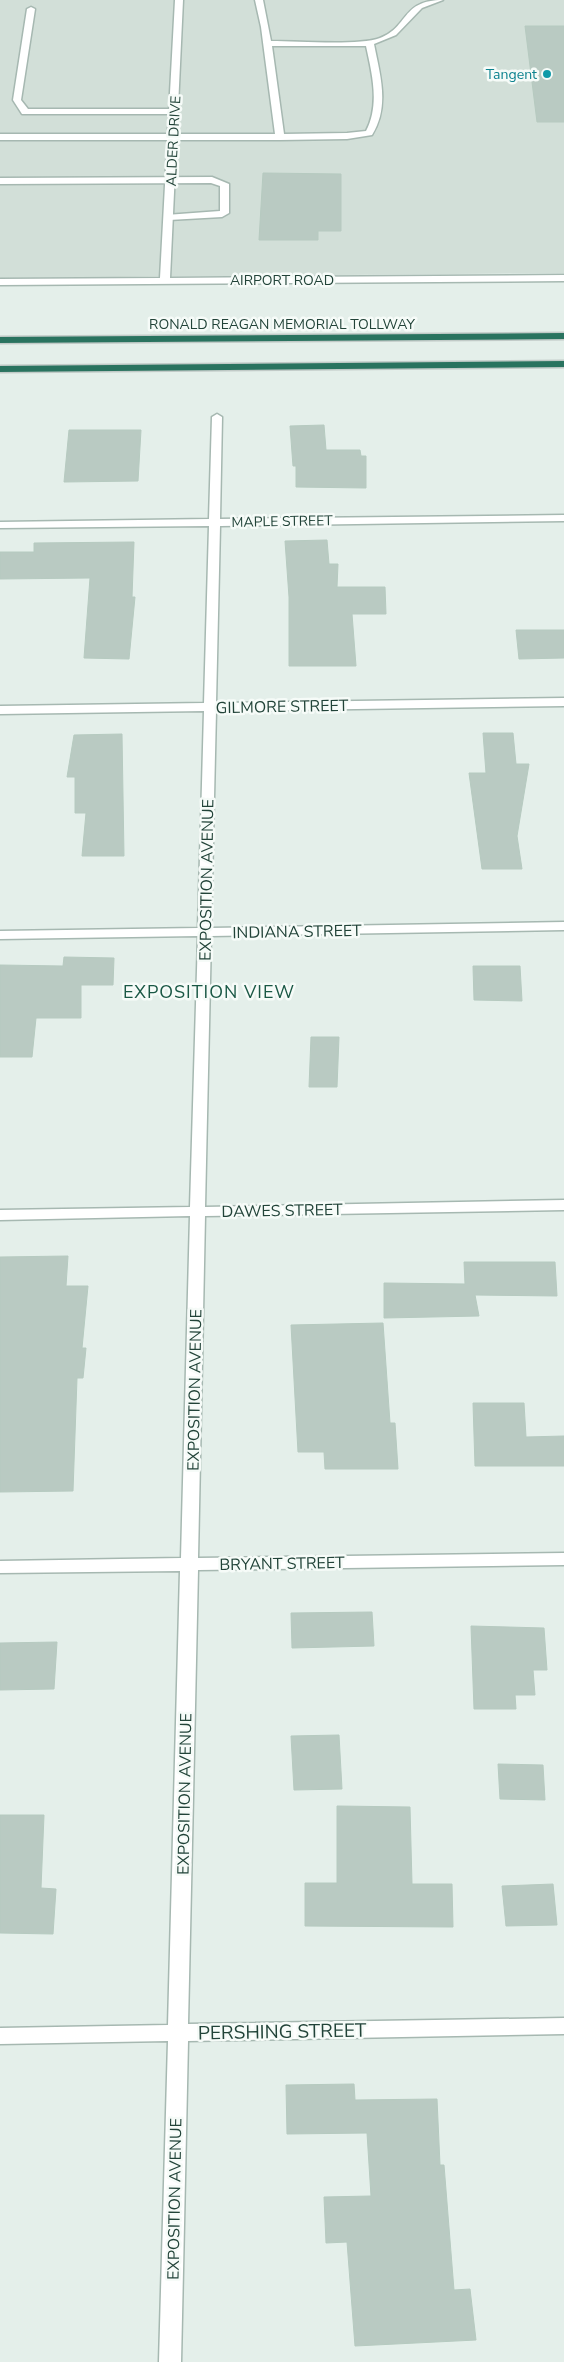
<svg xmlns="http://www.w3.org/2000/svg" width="564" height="2362" viewBox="0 0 564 2362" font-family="'Nunito Sans',sans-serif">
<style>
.built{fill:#d2dfd8}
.building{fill:#b9cac2;stroke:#b6cac0}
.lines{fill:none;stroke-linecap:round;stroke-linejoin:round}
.lane-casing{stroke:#a6b8b1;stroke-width:3}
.street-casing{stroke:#a6b8b1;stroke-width:3}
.highway-casing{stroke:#c1cac7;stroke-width:3}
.lane{fill:#fff;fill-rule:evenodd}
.street{fill:#fff;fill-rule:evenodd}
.highway{fill:#29735f;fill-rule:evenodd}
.culture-dot{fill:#0f9aa8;stroke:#f6fbf8;stroke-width:2}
.labels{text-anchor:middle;stroke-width:5;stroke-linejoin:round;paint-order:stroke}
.far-culture-label{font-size:14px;fill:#0d838f;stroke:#f6fbf8;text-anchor:end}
.far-street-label{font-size:14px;fill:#214338;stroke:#f6fbf8}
.street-label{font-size:16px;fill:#214338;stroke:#f6fbf8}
.neighbourhood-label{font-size:18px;letter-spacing:1px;fill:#1a5845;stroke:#f6fbf8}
.near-street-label{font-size:19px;fill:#214338;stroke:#f6fbf8}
</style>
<rect width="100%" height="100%" fill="#e4efea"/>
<path class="built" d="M 0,0 L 564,0 L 564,273 L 0,278 Z"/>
<g class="building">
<path d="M 525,26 L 564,26 L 564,122 L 537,122 Z"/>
<path d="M 263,173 L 341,174 L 341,231 L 318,231 L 318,240 L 259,240 Z"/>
<path d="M 324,425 L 326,450 L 360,450 L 361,456 L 366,456 L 366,488 L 296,487 L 296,466 L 293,466 L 290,426 Z"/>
<path d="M 69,430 L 141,430 L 138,481 L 64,482 Z"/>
<path d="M 327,540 L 329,564 L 338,564 L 337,587 L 385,587 L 386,614 L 352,614 L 356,666 L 289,666 L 289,597 L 285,541 Z"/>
<path d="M 134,542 L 132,597 L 135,597 L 129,659 L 84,658 L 90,578 L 0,579 L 0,552 L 34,552 L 34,543 Z"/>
<path d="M 516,630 L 564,630 L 564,658 L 519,659 Z"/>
<path d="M 483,733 L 513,733 L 516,764 L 529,764 L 517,836 L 522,869 L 482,869 L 469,773 L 486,773 Z"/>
<path d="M 122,734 L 124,856 L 82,856 L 86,813 L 75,813 L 75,777 L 67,777 L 74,735 Z"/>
<path d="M 64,957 L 114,958 L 113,985 L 81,985 L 81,1018 L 36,1018 L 32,1057 L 0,1057 L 0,965 L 63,966 Z"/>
<path d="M 473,966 L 520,966 L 522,1001 L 474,1000 Z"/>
<path d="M 311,1037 L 339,1037 L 337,1087 L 309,1087 Z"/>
<path d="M 68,1256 L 66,1286 L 88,1286 L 82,1348 L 86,1348 L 83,1378 L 77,1378 L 73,1491 L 0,1492 L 0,1257 Z"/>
<path d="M 464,1262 L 555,1262 L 557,1296 L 475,1295 L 479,1316 L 384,1318 L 384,1283 L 465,1284 Z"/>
<path d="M 383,1323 L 390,1423 L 395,1423 L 398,1469 L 325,1469 L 324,1452 L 298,1452 L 291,1325 Z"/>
<path d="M 473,1403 L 524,1403 L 526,1437 L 564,1436 L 564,1466 L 475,1466 Z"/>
<path d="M 372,1612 L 374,1646 L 292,1648 L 291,1613 Z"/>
<path d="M 471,1626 L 544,1628 L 547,1670 L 533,1670 L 535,1695 L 515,1695 L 516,1709 L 474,1709 Z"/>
<path d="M 57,1642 L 54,1689 L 0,1690 L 0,1643 Z"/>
<path d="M 339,1735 L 342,1789 L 294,1790 L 291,1736 Z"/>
<path d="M 498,1764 L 543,1765 L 545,1800 L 500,1799 Z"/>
<path d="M 337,1806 L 410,1807 L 412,1884 L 452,1884 L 453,1927 L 305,1926 L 305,1883 L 337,1883 Z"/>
<path d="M 0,1815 L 44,1815 L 41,1888 L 56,1889 L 53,1934 L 0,1933 Z"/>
<path d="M 553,1884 L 557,1925 L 506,1926 L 502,1886 Z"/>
<path d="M 354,2084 L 355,2100 L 437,2099 L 440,2165 L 444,2165 L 454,2290 L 470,2289 L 476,2340 L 355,2346 L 347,2242 L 326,2243 L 324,2197 L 371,2196 L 367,2133 L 287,2134 L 286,2085 Z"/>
</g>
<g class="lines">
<defs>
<g id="lane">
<path d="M 255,0 L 263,0 L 271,41 C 296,41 359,46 380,38 C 409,27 401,0 443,0 L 422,8 L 396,35 L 374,44 C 380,75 390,106 372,135 L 347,139 L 280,140 L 0,140 L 0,134 L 275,134 L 261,27 ZM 272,46 L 366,46 C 372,74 380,104 366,131 L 347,133 L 284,134 Z"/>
<path d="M 31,7 L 35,9 L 21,100 L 28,109 L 174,109 L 177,110 L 177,114 L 22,114 L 13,100 L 27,9 Z"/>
<path d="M 212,177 L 229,184 L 229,213 L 222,217 L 169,220 L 166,219 L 166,215 L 220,211 L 220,186 L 211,183 L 0,184 L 0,178 Z"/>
</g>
<g id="street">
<path d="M 175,0 L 183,0 L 170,278 L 564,275 L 564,281 L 0,285 L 0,279 L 160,278 Z"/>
<path d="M 217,414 L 222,417 L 220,519 L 564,515 L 564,521 L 220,526 L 216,703 L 564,698 L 564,706 L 216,711 L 211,928 L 564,922 L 564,930 L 211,936 L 205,1207 L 564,1200 L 564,1210 L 205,1216 L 198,1558 L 564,1553 L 564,1565 L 198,1570 L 188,2024 L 564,2018 L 564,2034 L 188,2041 L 181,2362 L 159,2362 L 168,2041 L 0,2044 L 0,2028 L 168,2025 L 180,1571 L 0,1573 L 0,1561 L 181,1558 L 190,1216 L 0,1220 L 0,1210 L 190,1207 L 198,936 L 0,939 L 0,931 L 198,928 L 204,711 L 0,714 L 0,706 L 204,703 L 209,526 L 0,528 L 0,522 L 209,519 L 212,417 Z"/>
</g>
<g id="highway">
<path d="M 564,333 L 564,339 L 0,343 L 0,337 Z"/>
<path d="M 564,361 L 564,367 L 0,372 L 0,366 Z"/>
</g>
</defs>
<use href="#lane" class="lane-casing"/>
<use href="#street" class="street-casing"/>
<use href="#highway" class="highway-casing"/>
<use href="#lane" class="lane"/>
<use href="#street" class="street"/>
<use href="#highway" class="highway"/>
</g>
<circle class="culture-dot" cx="547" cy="74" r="5"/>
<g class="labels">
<g class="far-culture-label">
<text x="537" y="79">Tangent</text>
</g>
<g class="far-street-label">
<text transform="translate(173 141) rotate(-87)" y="5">ALDER DRIVE</text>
<text x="282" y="285">AIRPORT ROAD</text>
<text x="282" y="329">RONALD REAGAN MEMORIAL TOLLWAY</text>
<text transform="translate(282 521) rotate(-1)" y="5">MAPLE STREET</text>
</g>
<g class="street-label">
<text transform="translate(282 706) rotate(-1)" y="6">GILMORE STREET</text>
<text transform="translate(206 880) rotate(-89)" y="6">EXPOSITION AVENUE</text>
<text transform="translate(297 931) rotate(-1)" y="6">INDIANA STREET</text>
<text transform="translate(282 1210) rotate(-1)" y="6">DAWES STREET</text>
<text transform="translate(194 1390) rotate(-89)" y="6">EXPOSITION AVENUE</text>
<text transform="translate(282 1563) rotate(-1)" y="6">BRYANT STREET</text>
<text transform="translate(184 1794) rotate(-89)" y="6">EXPOSITION AVENUE</text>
<text transform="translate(174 2199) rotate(-89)" y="6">EXPOSITION AVENUE</text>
</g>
<g class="neighbourhood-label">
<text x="209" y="998">EXPOSITION VIEW</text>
</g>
<g class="near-street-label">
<text transform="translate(282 2031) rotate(-1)" y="7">PERSHING STREET</text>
</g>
</g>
</svg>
